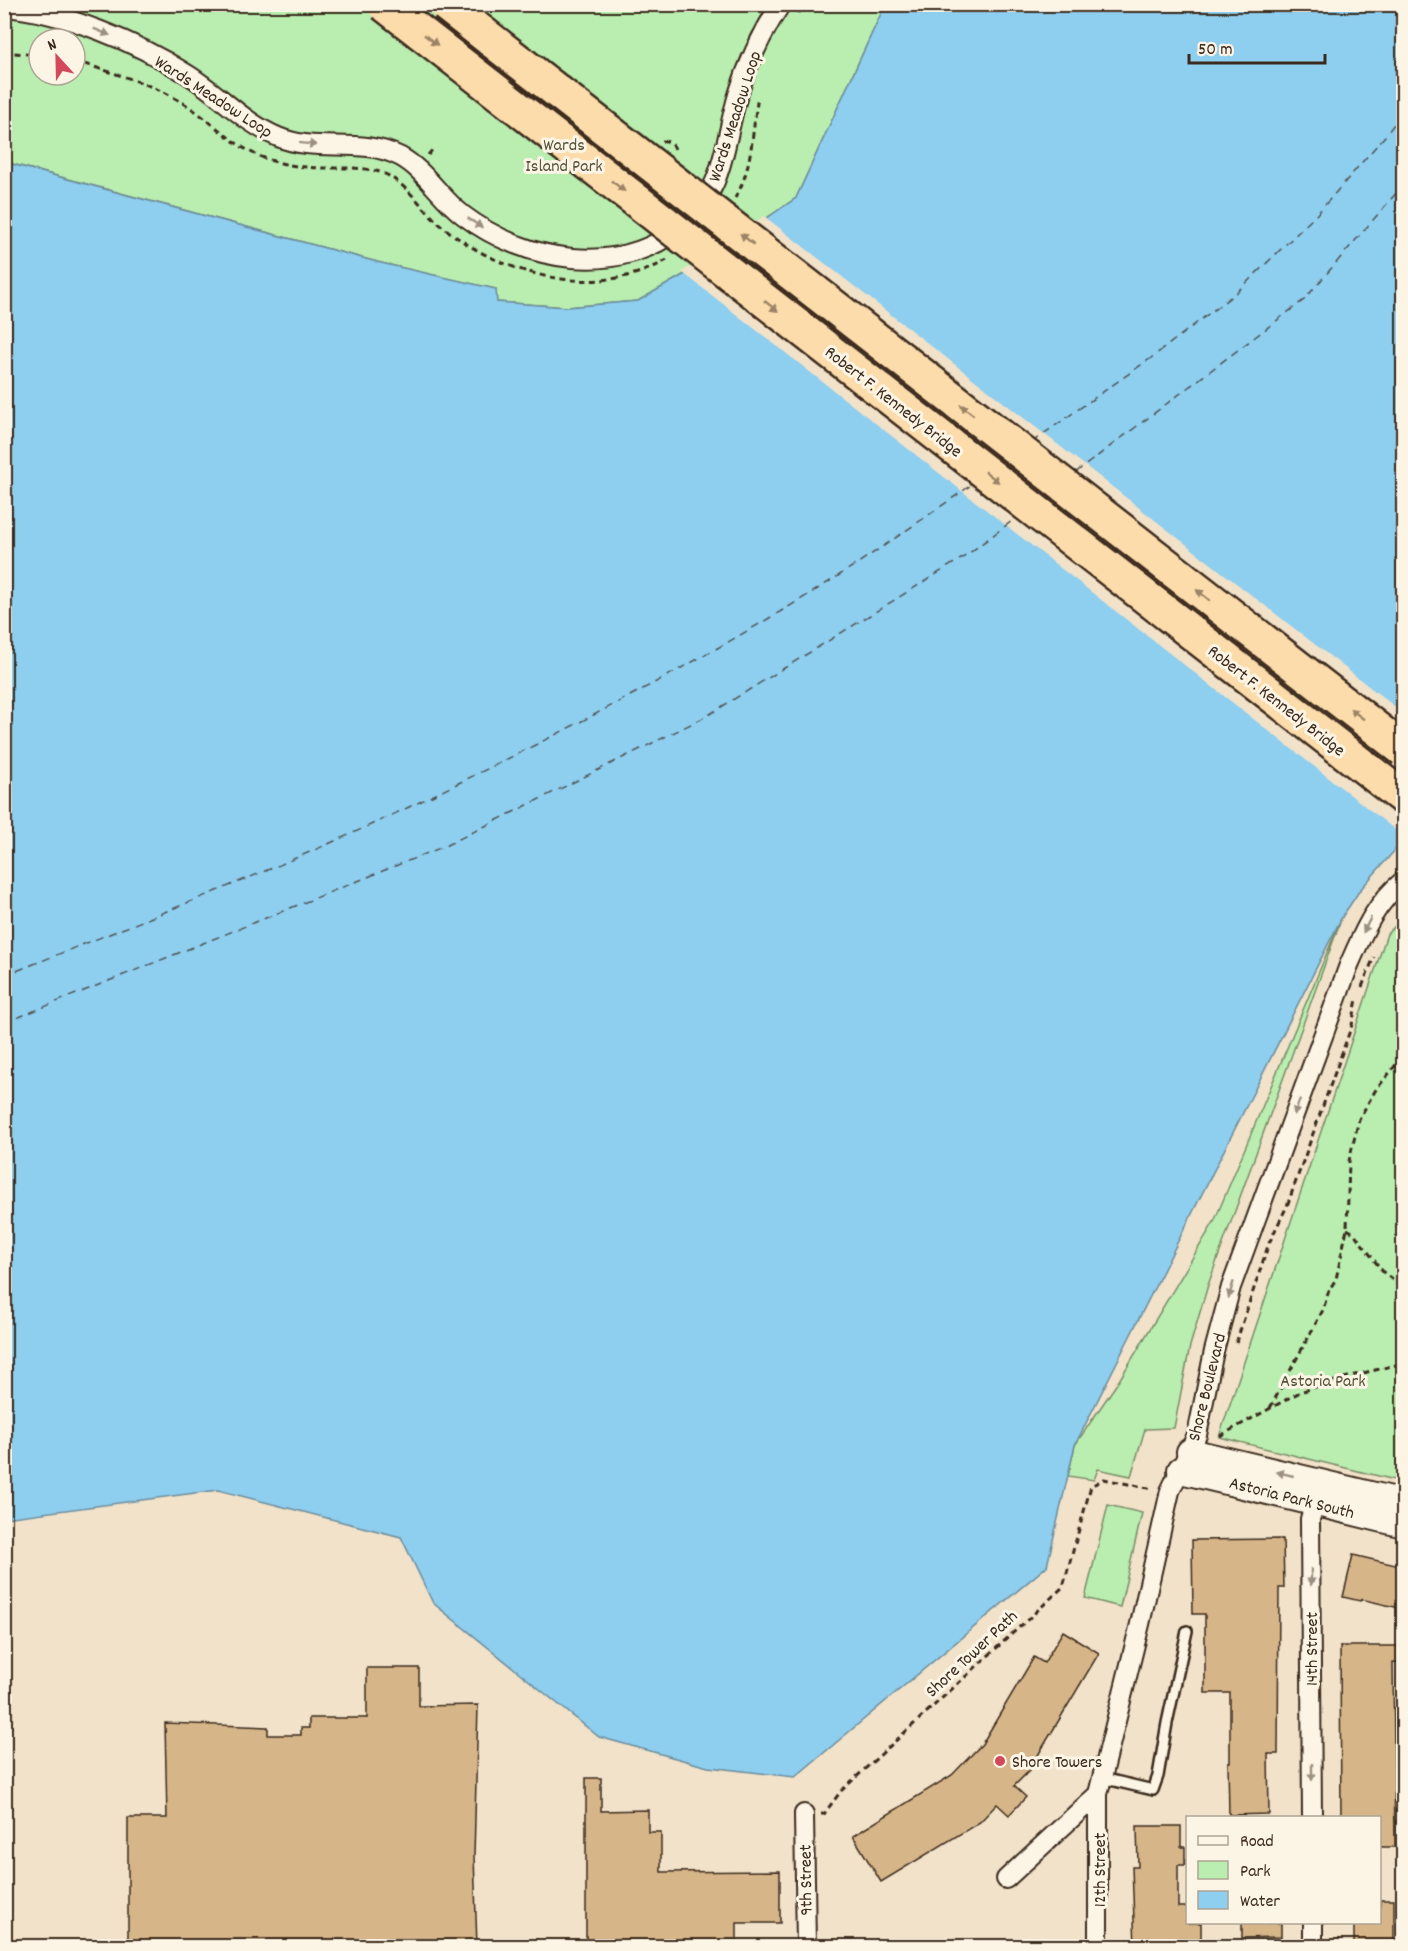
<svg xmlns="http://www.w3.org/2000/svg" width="1408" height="1951" viewBox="0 0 1408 1951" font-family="Dekko,sans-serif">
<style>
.green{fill:#b9eeb0;stroke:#7a8c67;stroke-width:1.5;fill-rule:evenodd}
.water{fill:#8eceef;stroke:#6d8c9b;stroke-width:1.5}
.pier{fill:#f1e2c9}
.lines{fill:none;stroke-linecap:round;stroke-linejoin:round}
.ferry{stroke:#505352;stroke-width:1.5;stroke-dasharray:8 6;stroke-linecap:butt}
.building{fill:#d6b689;stroke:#3b2a1e;stroke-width:1.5}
.lane-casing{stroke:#3b2a1e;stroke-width:14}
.street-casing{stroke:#3b2a1e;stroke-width:22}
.secondary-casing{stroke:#3b2a1e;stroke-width:30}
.path{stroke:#3b2a1e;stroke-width:3;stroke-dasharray:6 4.5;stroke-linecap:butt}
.lane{stroke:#fcf5e5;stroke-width:9}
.street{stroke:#fcf5e5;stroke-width:18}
.secondary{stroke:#fcf5e5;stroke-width:26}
.highway-bridge-casing{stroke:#3b2a1e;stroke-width:38;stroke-linecap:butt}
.path-bridge{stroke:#3b2a1e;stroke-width:3;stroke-dasharray:6 4.5;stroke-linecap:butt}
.highway-bridge{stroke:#fddcac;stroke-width:33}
.oneway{fill:#9c9082}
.oneway2{fill:#9c8365}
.poi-dot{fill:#d1495b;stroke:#fcf5e5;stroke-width:2}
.labels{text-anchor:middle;stroke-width:6;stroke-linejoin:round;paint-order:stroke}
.street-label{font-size:18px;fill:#3b2a1e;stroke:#fcf5e5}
.park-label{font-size:18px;fill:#54513b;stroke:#fcf5e5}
.poi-label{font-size:18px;fill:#3b2a1e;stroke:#fcf5e5;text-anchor:start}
</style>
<rect width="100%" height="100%" fill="#f1e2c9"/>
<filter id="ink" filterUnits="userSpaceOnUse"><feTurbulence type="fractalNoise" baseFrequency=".0167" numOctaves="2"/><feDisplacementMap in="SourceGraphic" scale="12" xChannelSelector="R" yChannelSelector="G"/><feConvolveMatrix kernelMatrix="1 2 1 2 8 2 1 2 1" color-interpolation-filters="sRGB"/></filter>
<g filter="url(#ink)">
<g class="green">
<path d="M 4,5 L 885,5 L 796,198 L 685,274 L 638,301 L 567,307 L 496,302 L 496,289 L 381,263 L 5,162 ZM 39,39 L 75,39 L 75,75 L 39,75 Z"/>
<path d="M 1342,917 L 1208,1285 L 1190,1346 L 1174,1428 L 1145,1429 L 1131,1476 L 1098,1469 L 1094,1480 L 1068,1476 L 1075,1445 L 1120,1379 L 1214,1222 Z"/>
<path d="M 1403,918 L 1403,1482 L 1219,1437 L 1387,934 Z"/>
<path d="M 1108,1505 L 1142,1513 L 1120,1607 L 1085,1598 Z"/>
</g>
<path class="water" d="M 885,5 L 1403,5 L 1403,841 L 1360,890 L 1342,917 L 1075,1445 L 1047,1566 L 795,1777 L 708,1767 L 599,1737 L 433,1603 L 401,1537 L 218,1490 L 5,1518 L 4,162 L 381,263 L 496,289 L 497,302 L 567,307 L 638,301 L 685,274 L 796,198 Z"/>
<path class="pier" d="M 764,216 L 1403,713 L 1403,836 L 682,272 Z"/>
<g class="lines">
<g class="ferry">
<path d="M 1032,442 L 1151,358 L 1237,292 L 1317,214 L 1385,136 L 1404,111"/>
<path d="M 1075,473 L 1304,300 L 1404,184"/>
<path d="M 4,976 C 140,921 277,870 409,807 C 536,746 662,682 783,610 C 849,571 912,527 974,483"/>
<path d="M 4,1023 L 445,846 L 705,717 L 964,557 L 1016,518"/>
</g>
</g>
<g class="building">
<path d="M 1283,1539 L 1284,1588 L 1279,1588 L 1278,1754 L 1268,1754 L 1269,1814 L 1229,1815 L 1228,1762 L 1230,1762 L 1230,1693 L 1205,1693 L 1205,1614 L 1193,1614 L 1192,1540 Z"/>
<path d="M 1353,1555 L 1404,1567 L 1404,1609 L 1361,1599 L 1360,1601 L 1343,1597 Z"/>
<path d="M 1063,1631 L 1099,1653 L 1028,1772 L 1014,1786 L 1026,1797 L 1009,1815 L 997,1804 L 980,1822 L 881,1882 L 853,1836 L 952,1775 L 982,1744 L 1034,1657 L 1044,1663 Z"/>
<path d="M 1340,1646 L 1404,1646 L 1404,1663 L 1393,1662 L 1395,1847 L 1380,1847 L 1380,1818 L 1341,1818 Z"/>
<path d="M 367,1668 L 419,1668 L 419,1706 L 478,1705 L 474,1856 L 477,1947 L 128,1947 L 128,1818 L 167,1818 L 165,1723 L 268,1727 L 268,1735 L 301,1735 L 301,1728 L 309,1728 L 309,1718 L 367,1718 Z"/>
<path d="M 586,1778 L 601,1778 L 601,1811 L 648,1810 L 648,1832 L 661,1832 L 661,1872 L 780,1871 L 780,1923 L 737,1923 L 737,1947 L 586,1947 Z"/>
<path d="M 1137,1826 L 1181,1826 L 1181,1847 L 1185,1847 L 1185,1865 L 1178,1865 L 1178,1907 L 1187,1907 L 1187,1923 L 1201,1923 L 1201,1947 L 1135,1947 L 1132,1867 L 1138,1867 Z"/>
<path d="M 1380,1900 L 1394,1900 L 1394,1947 L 1354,1947 L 1354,1923 L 1380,1923 Z"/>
<path d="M 1242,1923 L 1281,1923 L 1281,1937 L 1242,1938 Z"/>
</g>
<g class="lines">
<defs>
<path id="lane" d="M 1102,1778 L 1153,1790 L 1158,1776 L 1167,1723 L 1187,1631"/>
<g id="street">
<path d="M 4,7 C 65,12 136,42 187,74 C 218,93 244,123 278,137 C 318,154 360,136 401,157 C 426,171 440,198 463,215 C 525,262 619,279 682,226 C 726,189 723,144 738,95 C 748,62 762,33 781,4"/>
<path d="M 1098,1794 L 1098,1946"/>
<path d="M 804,1814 L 806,1946"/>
<path d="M 1312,1818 L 1310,1519 L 1318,1493"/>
<path d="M 1006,1879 L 1098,1794 L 1140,1624 L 1170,1491 L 1197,1435 L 1214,1351 L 1231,1287 L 1349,965 C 1364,931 1374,905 1404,880"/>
<path d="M 1313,1922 L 1313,1946"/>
</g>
<g id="secondary">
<path d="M 1190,1452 L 1404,1503"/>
<path d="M 1181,1470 L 1404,1524"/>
</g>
</defs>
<use href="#lane" class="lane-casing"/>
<use href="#street" class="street-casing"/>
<use href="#secondary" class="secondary-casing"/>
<g class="path">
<path d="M 798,13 L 804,4"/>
<path d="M 4,52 L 39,55"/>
<path d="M 75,61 C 112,73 152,83 185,104 C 212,121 234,147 264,158 C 286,166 307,168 331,168 C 349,168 368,167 385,174 C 408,185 423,210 442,226 C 502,276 596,301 667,260"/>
<path d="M 428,155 L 433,149"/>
<path d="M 735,198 C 753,169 752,129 758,97"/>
<path d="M 1362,987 L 1374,957"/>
<path d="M 1347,1229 L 1354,1233 L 1383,1272 L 1404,1289"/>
<path d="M 1236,1343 L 1269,1243 L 1287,1206 L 1352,1025 L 1357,999"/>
<path d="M 1270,1408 L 1323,1310 L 1329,1290 L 1336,1279 L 1347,1229 L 1349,1161 L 1359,1119 L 1375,1091 L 1395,1066 L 1404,1050"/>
<path d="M 1220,1436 L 1300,1392 L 1351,1376 L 1404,1363"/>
<path d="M 821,1814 L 824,1814 L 841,1791 L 1063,1587 L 1091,1486 L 1104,1479 L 1153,1489"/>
</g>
<use href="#lane" class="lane"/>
<use href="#street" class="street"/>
<use href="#secondary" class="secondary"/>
<defs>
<g id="highway-bridge">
<path d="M 384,4 L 1404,798"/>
<path d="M 445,4 L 1404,750"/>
</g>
</defs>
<use href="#highway-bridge" class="highway-bridge-casing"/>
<path class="path-bridge" d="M 662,141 C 670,141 674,144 676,152"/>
<use href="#highway-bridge" class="highway-bridge"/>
</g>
<defs><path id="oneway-solid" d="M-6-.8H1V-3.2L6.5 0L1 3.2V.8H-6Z" transform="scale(1.5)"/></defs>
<g class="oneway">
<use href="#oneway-solid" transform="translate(102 32) rotate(22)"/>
<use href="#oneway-solid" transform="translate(308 144) rotate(7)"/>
<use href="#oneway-solid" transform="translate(475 223) rotate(33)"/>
<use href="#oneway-solid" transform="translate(1367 925) rotate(117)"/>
<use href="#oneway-solid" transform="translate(1297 1107) rotate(110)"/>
<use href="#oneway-solid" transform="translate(1231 1290) rotate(107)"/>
<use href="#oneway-solid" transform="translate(1285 1474) rotate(-167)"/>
<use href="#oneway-solid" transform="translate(1311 1577) rotate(90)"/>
<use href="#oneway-solid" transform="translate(1312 1772) rotate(90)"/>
</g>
<g class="oneway2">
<use href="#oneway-solid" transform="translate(431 40) rotate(38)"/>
<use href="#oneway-solid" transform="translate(618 186) rotate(38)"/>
<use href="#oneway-solid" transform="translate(747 239) rotate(-142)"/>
<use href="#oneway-solid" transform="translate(771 306) rotate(38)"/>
<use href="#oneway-solid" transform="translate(967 410) rotate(-142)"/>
<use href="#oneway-solid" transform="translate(992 477) rotate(38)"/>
<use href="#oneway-solid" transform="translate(1203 595) rotate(-142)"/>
<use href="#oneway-solid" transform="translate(1357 714) rotate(-142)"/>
</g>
</g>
<circle class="poi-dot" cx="1000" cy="1761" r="6"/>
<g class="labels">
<g class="street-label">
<text transform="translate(214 96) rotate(33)" y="6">Wards Meadow Loop</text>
<text transform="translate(734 116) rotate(-72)" y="6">Wards Meadow Loop</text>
<text transform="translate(894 401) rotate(38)" y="6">Robert F. Kennedy Bridge</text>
<text transform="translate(1277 700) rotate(38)" y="6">Robert F. Kennedy Bridge</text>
<text transform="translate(1206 1387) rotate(-76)" y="6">Shore Boulevard</text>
<text transform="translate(1292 1497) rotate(14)" y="6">Astoria Park South</text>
<text transform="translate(1311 1649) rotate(-90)" y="6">14th Street</text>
<text transform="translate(971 1653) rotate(-43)" y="6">Shore Tower Path</text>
<text transform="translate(1099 1870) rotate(-90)" y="6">12th Street</text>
<text transform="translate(805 1880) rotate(-91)" y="6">9th Street</text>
</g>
<g class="park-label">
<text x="564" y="150">Wards<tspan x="564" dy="21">Island Park</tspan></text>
<text x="1323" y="1386">Astoria Park</text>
</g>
<g class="poi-label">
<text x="1012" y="1767">Shore Towers</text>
</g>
</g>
<rect width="1408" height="1951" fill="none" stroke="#fcf5e5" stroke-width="24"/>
<rect x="12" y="12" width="1384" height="1927" fill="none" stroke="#3b2a1e" stroke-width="2" filter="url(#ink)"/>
<rect x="1186" y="1816" width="195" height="108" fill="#fcf5e5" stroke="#afa495" stroke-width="1.5"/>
<rect x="1198" y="1836" width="30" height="9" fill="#fcf5e5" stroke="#afa495" stroke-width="1.5"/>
<text x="1240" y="1846" font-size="18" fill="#3b2a1e">Road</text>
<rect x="1198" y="1861" width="30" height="18" fill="#b9eeb0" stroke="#afa495" stroke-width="1.5"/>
<text x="1240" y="1876" font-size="18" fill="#3b2a1e">Park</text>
<rect x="1198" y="1891" width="30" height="18" fill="#8eceef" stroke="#afa495" stroke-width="1.5"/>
<text x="1240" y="1906" font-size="18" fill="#3b2a1e">Water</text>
<g transform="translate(57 57) rotate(338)"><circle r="28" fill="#fcf5e5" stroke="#afa495" stroke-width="1.5"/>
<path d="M0-4.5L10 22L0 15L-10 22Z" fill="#d1495b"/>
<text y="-9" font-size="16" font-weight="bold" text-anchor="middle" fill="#3b2a1e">N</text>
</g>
<path d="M1189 54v9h136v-9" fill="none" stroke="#3b2a1e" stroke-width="3"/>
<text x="1198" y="54" font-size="18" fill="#3b2a1e" stroke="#fcf5e5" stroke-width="4.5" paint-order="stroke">50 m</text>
</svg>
